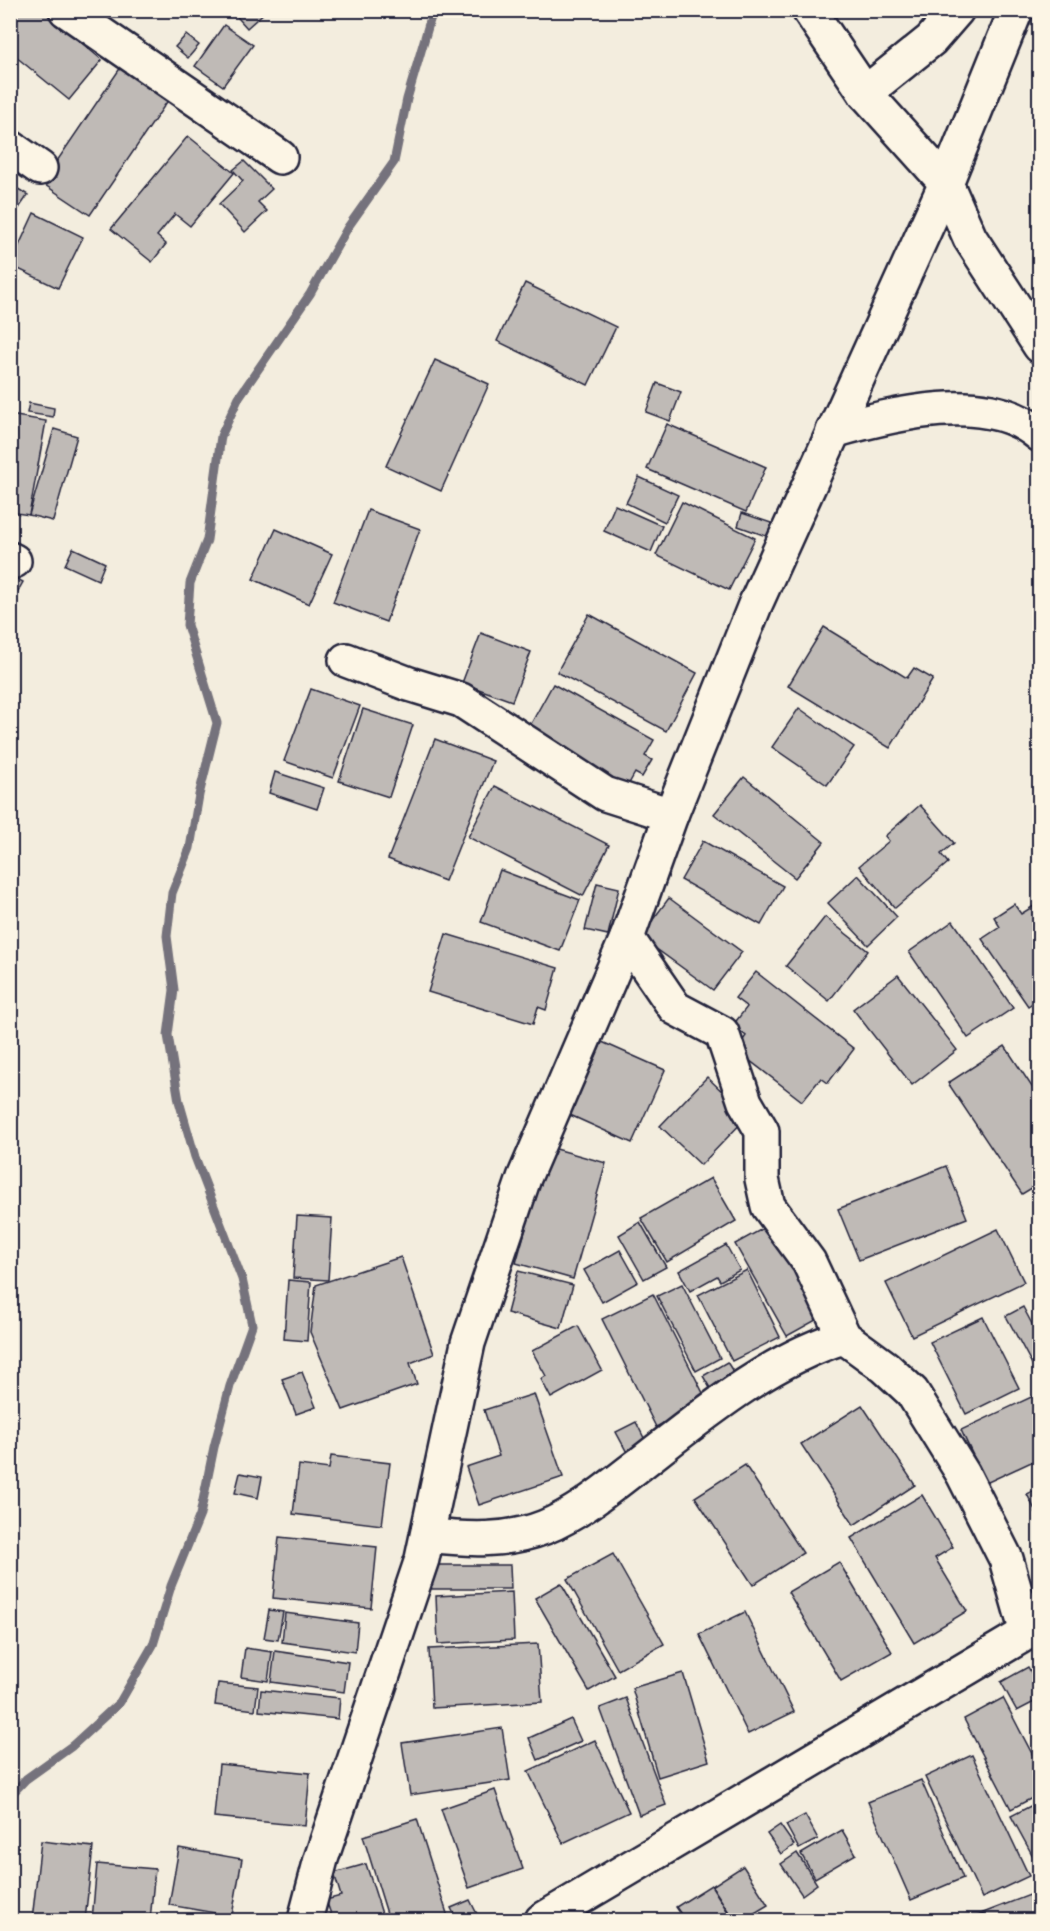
<svg xmlns="http://www.w3.org/2000/svg" width="1050" height="1931" viewBox="0 0 1050 1931" font-family="'Patrick Hand',sans-serif">
<style>
.lines{fill:none;stroke-linecap:round;stroke-linejoin:round}
.stream{stroke:#75727b;stroke-width:9}
.building{fill:#bfbab6;stroke:#22223b;stroke-width:1.5}
.minor-casing{stroke:#22223b;stroke-width:38}
.minor{stroke:#fcf5e5;stroke-width:33}
</style>
<rect width="100%" height="100%" fill="#f3edde"/>
<filter id="ink" filterUnits="userSpaceOnUse"><feTurbulence type="fractalNoise" baseFrequency=".0167" numOctaves="2"/><feDisplacementMap in="SourceGraphic" scale="12" xChannelSelector="R" yChannelSelector="G"/><feConvolveMatrix kernelMatrix="1 2 1 2 8 2 1 2 1" color-interpolation-filters="sRGB"/></filter>
<g filter="url(#ink)">
<g class="lines">
<path class="stream" d="M 10,1796 L 26,1779 L 72,1746 L 120,1702 L 153,1645 L 171,1586 L 200,1515 L 214,1447 L 230,1386 L 252,1325 L 242,1279 L 195,1157 L 179,1101 L 168,1035 L 174,990 L 167,936 L 172,893 L 190,848 L 199,795 L 217,723 L 187,625 L 190,583 L 207,540 L 221,436 L 239,397 L 310,294 L 348,227 L 394,162 L 407,99 L 433,10"/>
</g>
<g class="building">
<path d="M 10,10 L 42,10 L 102,60 L 69,100 L 10,52 Z"/>
<path d="M 231,10 L 267,10 L 247,28 Z"/>
<path d="M 224,25 L 253,45 L 223,86 L 195,66 Z"/>
<path d="M 186,35 L 199,45 L 188,58 L 175,47 Z"/>
<path d="M 123,64 L 171,96 L 90,215 L 42,183 Z"/>
<path d="M 188,136 L 234,173 L 190,226 L 175,214 L 157,236 L 166,244 L 152,262 L 111,229 Z"/>
<path d="M 244,161 L 272,189 L 258,202 L 267,211 L 245,232 L 219,204 L 243,181 L 233,170 Z"/>
<path d="M 10,184 L 28,195 L 15,214 L 10,211 Z"/>
<path d="M 34,213 L 83,237 L 58,288 L 10,265 Z"/>
<path d="M 525,283 L 616,327 L 588,385 L 497,341 Z"/>
<path d="M 435,360 L 489,384 L 441,491 L 386,466 Z"/>
<path d="M 657,383 L 681,392 L 670,421 L 646,412 Z"/>
<path d="M 29,403 L 54,408 L 53,417 L 27,413 Z"/>
<path d="M 10,415 L 46,421 L 29,515 L 10,512 Z"/>
<path d="M 667,424 L 766,467 L 746,512 L 647,469 Z"/>
<path d="M 54,429 L 77,436 L 53,521 L 29,515 Z"/>
<path d="M 639,477 L 678,495 L 665,522 L 626,503 Z"/>
<path d="M 682,502 L 755,538 L 729,590 L 656,555 Z"/>
<path d="M 615,505 L 662,526 L 651,552 L 604,531 Z"/>
<path d="M 368,510 L 420,529 L 386,622 L 333,602 Z"/>
<path d="M 742,513 L 774,524 L 769,537 L 738,526 Z"/>
<path d="M 276,529 L 332,554 L 309,604 L 253,579 Z"/>
<path d="M 73,548 L 105,563 L 98,580 L 65,565 Z"/>
<path d="M 10,575 L 23,582 L 10,605 Z"/>
<path d="M 589,614 L 697,673 L 666,731 L 557,672 Z"/>
<path d="M 824,627 L 907,678 L 914,668 L 933,679 L 890,748 L 788,686 Z"/>
<path d="M 481,633 L 531,652 L 512,701 L 462,683 Z"/>
<path d="M 553,684 L 654,740 L 645,756 L 652,760 L 642,777 L 635,773 L 627,787 L 527,731 Z"/>
<path d="M 311,689 L 360,706 L 333,778 L 284,761 Z"/>
<path d="M 799,708 L 854,747 L 827,785 L 772,747 Z"/>
<path d="M 363,709 L 413,725 L 389,797 L 339,781 Z"/>
<path d="M 435,739 L 493,761 L 445,881 L 388,859 Z"/>
<path d="M 275,772 L 324,788 L 317,809 L 269,793 Z"/>
<path d="M 744,777 L 824,842 L 795,878 L 714,814 Z"/>
<path d="M 495,786 L 609,845 L 583,896 L 468,837 Z"/>
<path d="M 920,805 L 954,843 L 941,854 L 948,863 L 895,908 L 859,866 L 889,841 L 885,836 Z"/>
<path d="M 703,841 L 783,886 L 761,925 L 681,880 Z"/>
<path d="M 500,870 L 580,900 L 560,951 L 481,922 Z"/>
<path d="M 858,875 L 897,917 L 868,945 L 828,903 Z"/>
<path d="M 597,883 L 619,888 L 608,935 L 585,930 Z"/>
<path d="M 669,898 L 742,952 L 713,990 L 640,937 Z"/>
<path d="M 1014,904 L 1021,914 L 1037,904 L 1040,907 L 1040,998 L 1028,1006 L 982,939 L 1000,927 L 994,917 Z"/>
<path d="M 825,917 L 868,951 L 829,1001 L 786,966 Z"/>
<path d="M 953,921 L 1013,1008 L 968,1038 L 909,952 Z"/>
<path d="M 446,934 L 558,968 L 546,1010 L 538,1007 L 533,1024 L 428,992 Z"/>
<path d="M 756,972 L 854,1049 L 828,1083 L 821,1078 L 802,1101 L 736,1050 L 746,1036 L 733,1025 L 747,1007 L 735,998 Z"/>
<path d="M 898,975 L 957,1050 L 912,1085 L 853,1009 Z"/>
<path d="M 602,1042 L 665,1070 L 632,1143 L 570,1115 Z"/>
<path d="M 1005,1046 L 1040,1099 L 1040,1183 L 1022,1194 L 948,1083 Z"/>
<path d="M 707,1077 L 748,1116 L 701,1165 L 660,1126 Z"/>
<path d="M 549,1147 L 606,1163 L 573,1279 L 516,1263 Z"/>
<path d="M 946,1166 L 967,1218 L 859,1260 L 838,1209 Z"/>
<path d="M 711,1178 L 736,1221 L 667,1262 L 641,1218 Z"/>
<path d="M 297,1216 L 332,1218 L 328,1280 L 293,1278 Z"/>
<path d="M 640,1222 L 666,1267 L 644,1279 L 619,1235 Z"/>
<path d="M 773,1223 L 825,1315 L 787,1336 L 735,1244 Z"/>
<path d="M 998,1229 L 1024,1282 L 912,1336 L 886,1283 Z"/>
<path d="M 726,1245 L 740,1270 L 720,1281 L 717,1276 L 690,1291 L 679,1271 Z"/>
<path d="M 620,1250 L 638,1282 L 602,1302 L 584,1270 Z"/>
<path d="M 401,1257 L 434,1354 L 410,1363 L 417,1384 L 343,1410 L 310,1332 L 316,1285 Z"/>
<path d="M 747,1270 L 780,1337 L 732,1361 L 698,1295 Z"/>
<path d="M 518,1271 L 573,1285 L 561,1328 L 507,1313 Z"/>
<path d="M 288,1280 L 311,1282 L 307,1341 L 284,1339 Z"/>
<path d="M 682,1284 L 720,1358 L 696,1371 L 657,1296 Z"/>
<path d="M 653,1294 L 707,1401 L 656,1427 L 602,1319 Z"/>
<path d="M 1023,1307 L 1040,1339 L 1040,1379 L 1006,1316 Z"/>
<path d="M 983,1317 L 1019,1388 L 966,1414 L 930,1342 Z"/>
<path d="M 578,1326 L 602,1370 L 551,1398 L 541,1379 L 546,1376 L 532,1351 Z"/>
<path d="M 727,1362 L 739,1381 L 714,1395 L 703,1376 Z"/>
<path d="M 302,1372 L 316,1407 L 296,1414 L 282,1379 Z"/>
<path d="M 1040,1393 L 1040,1458 L 986,1483 L 961,1430 Z"/>
<path d="M 534,1394 L 563,1477 L 479,1505 L 466,1467 L 499,1456 L 484,1410 Z"/>
<path d="M 862,1405 L 915,1485 L 854,1525 L 801,1444 Z"/>
<path d="M 636,1422 L 650,1450 L 631,1460 L 616,1432 Z"/>
<path d="M 331,1456 L 390,1463 L 382,1525 L 293,1514 L 299,1465 L 329,1469 Z"/>
<path d="M 745,1465 L 803,1553 L 753,1585 L 695,1497 Z"/>
<path d="M 240,1473 L 262,1477 L 258,1498 L 235,1493 Z"/>
<path d="M 1040,1488 L 1040,1520 L 1027,1494 Z"/>
<path d="M 922,1495 L 953,1547 L 935,1558 L 967,1611 L 914,1643 L 851,1538 Z"/>
<path d="M 279,1537 L 377,1547 L 371,1608 L 273,1598 Z"/>
<path d="M 613,1554 L 664,1644 L 618,1670 L 567,1579 Z"/>
<path d="M 839,1562 L 892,1652 L 841,1681 L 788,1592 Z"/>
<path d="M 432,1565 L 510,1565 L 511,1589 L 431,1589 Z"/>
<path d="M 561,1583 L 615,1676 L 589,1691 L 535,1598 Z"/>
<path d="M 512,1592 L 514,1640 L 438,1644 L 436,1596 Z"/>
<path d="M 269,1610 L 283,1612 L 278,1640 L 264,1638 Z"/>
<path d="M 745,1612 L 794,1712 L 748,1734 L 699,1634 Z"/>
<path d="M 285,1613 L 358,1623 L 355,1652 L 282,1642 Z"/>
<path d="M 538,1644 L 542,1702 L 432,1708 L 429,1649 Z"/>
<path d="M 245,1648 L 272,1652 L 268,1681 L 241,1677 Z"/>
<path d="M 275,1651 L 348,1662 L 344,1692 L 271,1682 Z"/>
<path d="M 1028,1667 L 1040,1688 L 1040,1699 L 1017,1711 L 1001,1682 Z"/>
<path d="M 683,1673 L 709,1761 L 658,1777 L 632,1688 Z"/>
<path d="M 218,1683 L 258,1687 L 255,1710 L 215,1705 Z"/>
<path d="M 261,1690 L 340,1698 L 338,1719 L 259,1711 Z"/>
<path d="M 626,1698 L 666,1805 L 639,1815 L 600,1708 Z"/>
<path d="M 1003,1698 L 1040,1769 L 1040,1794 L 1011,1809 L 964,1719 Z"/>
<path d="M 571,1719 L 581,1741 L 538,1760 L 529,1738 Z"/>
<path d="M 502,1728 L 510,1780 L 410,1795 L 402,1743 Z"/>
<path d="M 595,1740 L 629,1812 L 563,1843 L 528,1771 Z"/>
<path d="M 972,1755 L 1029,1876 L 982,1898 L 925,1777 Z"/>
<path d="M 219,1764 L 310,1773 L 305,1826 L 214,1817 Z"/>
<path d="M 921,1780 L 963,1878 L 911,1900 L 868,1802 Z"/>
<path d="M 495,1790 L 523,1869 L 469,1888 L 441,1809 Z"/>
<path d="M 1040,1801 L 1040,1869 L 1011,1816 Z"/>
<path d="M 805,1815 L 818,1839 L 799,1849 L 786,1825 Z"/>
<path d="M 417,1819 L 449,1920 L 389,1920 L 363,1836 Z"/>
<path d="M 780,1825 L 794,1845 L 781,1854 L 767,1834 Z"/>
<path d="M 842,1830 L 856,1854 L 815,1878 L 801,1854 Z"/>
<path d="M 41,1841 L 93,1847 L 85,1920 L 32,1920 Z"/>
<path d="M 179,1848 L 242,1859 L 232,1916 L 169,1905 Z"/>
<path d="M 797,1853 L 817,1884 L 802,1895 L 781,1864 Z"/>
<path d="M 97,1864 L 155,1869 L 150,1920 L 92,1920 Z"/>
<path d="M 366,1864 L 384,1920 L 333,1920 L 326,1900 L 341,1896 L 334,1873 Z"/>
<path d="M 743,1866 L 768,1905 L 743,1920 L 734,1920 L 712,1886 Z"/>
<path d="M 711,1885 L 733,1920 L 685,1920 L 676,1907 Z"/>
<path d="M 1040,1891 L 1040,1920 L 980,1920 L 978,1915 Z"/>
<path d="M 470,1900 L 480,1920 L 457,1920 L 451,1908 Z"/>
</g>
<g class="lines">
<defs>
<g id="minor">
<path d="M 66,10 L 280,157"/>
<path d="M 809,10 L 865,93 L 946,183 L 970,238 L 1040,346"/>
<path d="M 865,93 L 931,40 L 957,10"/>
<path d="M 10,147 L 40,168"/>
<path d="M 833,431 C 893,414 988,389 1040,435"/>
<path d="M 10,559 L 14,561"/>
<path d="M 346,660 L 409,684 L 461,700 L 605,794 L 671,815"/>
<path d="M 627,938 L 675,1008 L 722,1033 L 745,1102 L 762,1131 L 762,1179 L 768,1206 L 809,1262 L 844,1337 L 885,1367 L 912,1392 L 963,1474 L 1006,1559 L 1027,1633"/>
<path d="M 428,1535 C 466,1540 508,1542 545,1527 C 579,1513 607,1489 636,1467 C 698,1419 769,1359 844,1337"/>
<path d="M 305,1920 L 321,1859 L 422,1559 L 468,1343 L 524,1178 L 627,938 L 671,815 L 755,605 L 946,183 L 1016,10"/>
<path d="M 542,1920 L 1040,1625"/>
</g>
</defs>
<use href="#minor" class="minor-casing"/>
<use href="#minor" class="minor"/>
</g>
</g>
<rect width="1050" height="1931" fill="none" stroke="#fcf5e5" stroke-width="36"/>
<rect x="18" y="18" width="1014" height="1895" fill="none" stroke="#22223b" stroke-width="2" filter="url(#ink)"/>
</svg>
